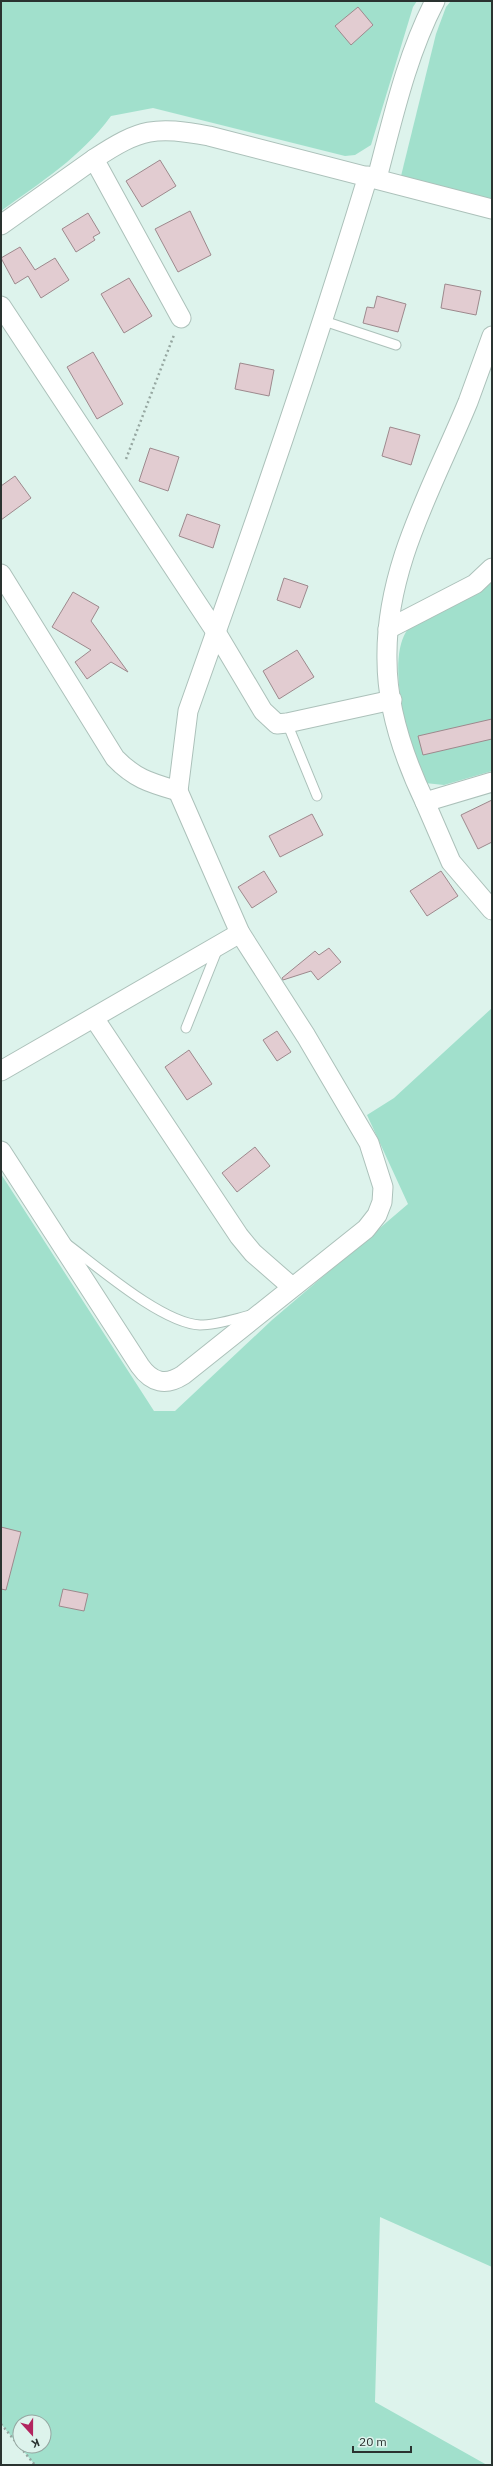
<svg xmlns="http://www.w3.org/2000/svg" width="493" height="2466" viewBox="0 0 493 2466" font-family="'IBM Plex Sans',sans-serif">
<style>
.green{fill:#a1e0cc;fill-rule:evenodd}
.building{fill:#e2ccd1;stroke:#9d898d}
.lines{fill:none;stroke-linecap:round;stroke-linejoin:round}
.service-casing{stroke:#acc1ba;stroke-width:11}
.minor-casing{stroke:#acc1ba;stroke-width:21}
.path{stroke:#96a7a1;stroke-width:2.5;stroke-dasharray:2 3;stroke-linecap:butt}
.service{stroke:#fff;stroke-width:9}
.minor{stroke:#fff;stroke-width:19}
</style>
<rect width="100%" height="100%" fill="#ddf3ec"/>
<g class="green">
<path d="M 1,1 L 417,1 L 413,7 L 371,145 L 355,155 L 345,156 L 153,108 L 111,116 C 80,158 42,181 1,211 Z"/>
<path d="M 451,1 L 492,1 L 492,201 L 401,176 L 436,34 L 446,7 Z"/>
<path d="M 492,581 L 492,771 L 444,785 L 425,783 C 409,752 386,664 406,632 C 415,617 470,594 488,585 Z"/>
<path d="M 492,1008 L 492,2267 L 380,2217 L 375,2402 L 487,2465 L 35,2465 L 1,2424 L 1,1174 L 154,1411 L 175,1411 L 272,1320 L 408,1204 L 367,1115 L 394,1098 ZM 20,2422 L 44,2422 L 44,2446 L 20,2446 Z"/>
</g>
<g class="building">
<path d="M 358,7 L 373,25 L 351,45 L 335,26 Z"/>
<path d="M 160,160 L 176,186 L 142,207 L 126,181 Z"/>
<path d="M 190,211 L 211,255 L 178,272 L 155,229 Z"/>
<path d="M 88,213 L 100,233 L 93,237 L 95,240 L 76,252 L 62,229 Z"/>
<path d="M 20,247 L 35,270 L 55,258 L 69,280 L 41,298 L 28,276 L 15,284 L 1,258 Z"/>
<path d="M 129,278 L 152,316 L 124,333 L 101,294 Z"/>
<path d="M 445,284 L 481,291 L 476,315 L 441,308 Z"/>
<path d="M 377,296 L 406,304 L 398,332 L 363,323 L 367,307 L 374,308 Z"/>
<path d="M 93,352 L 123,404 L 97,419 L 67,367 Z"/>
<path d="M 240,363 L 274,370 L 269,396 L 235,389 Z"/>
<path d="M 390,427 L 420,435 L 411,465 L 382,456 Z"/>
<path d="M 150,448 L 179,457 L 168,491 L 139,481 Z"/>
<path d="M 15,476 L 31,498 L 1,520 L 1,486 Z"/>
<path d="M 187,514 L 220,525 L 213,548 L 179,536 Z"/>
<path d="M 284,578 L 308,586 L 300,608 L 277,600 Z"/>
<path d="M 73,592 L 99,607 L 91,621 L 128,672 L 111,662 L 87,679 L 75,662 L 91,650 L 52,627 Z"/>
<path d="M 297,650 L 314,677 L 279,699 L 263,671 Z"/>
<path d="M 492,719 L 492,739 L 423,755 L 418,736 Z"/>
<path d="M 492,800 L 492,842 L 478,849 L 461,815 Z"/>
<path d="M 312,814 L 323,835 L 280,857 L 269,836 Z"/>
<path d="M 264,871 L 277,892 L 252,908 L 238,887 Z"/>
<path d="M 441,871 L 458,896 L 427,916 L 410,891 Z"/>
<path d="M 329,948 L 341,962 L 318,980 L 311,971 L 283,980 L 282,978 L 315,951 L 319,955 Z"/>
<path d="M 277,1031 L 291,1052 L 277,1061 L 263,1040 Z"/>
<path d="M 189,1050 L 212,1084 L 187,1100 L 165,1067 Z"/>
<path d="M 255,1147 L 270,1166 L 237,1192 L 222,1173 Z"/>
<path d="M 1,1527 L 21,1532 L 6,1590 L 1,1589 Z"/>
<path d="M 63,1589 L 88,1594 L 84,1611 L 59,1606 Z"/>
</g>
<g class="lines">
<defs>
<g id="service">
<path d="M 324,321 L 396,345"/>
<path d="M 287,723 L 317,796"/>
<path d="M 186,1028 L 218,948"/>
<path d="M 67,1244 C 98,1267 162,1323 200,1325 C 217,1325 234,1319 251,1315"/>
</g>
<g id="minor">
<path d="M 94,159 C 141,128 155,126 209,136 L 492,209"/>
<path d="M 377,178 C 393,118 406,57 435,1"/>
<path d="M 1,225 L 94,159 L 181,318"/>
<path d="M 1,306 L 216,632"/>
<path d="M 492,336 C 484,358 476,380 468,402 C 434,485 385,567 387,660 C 387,710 404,758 425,802 L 492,782"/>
<path d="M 1,574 L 115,758 C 135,779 151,783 178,791 L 188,711 L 216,632 L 263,711 L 277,724 L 287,723 L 392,700"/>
<path d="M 388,629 L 475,584 L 492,568"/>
<path d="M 216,632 C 270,481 321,330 368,176"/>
<path d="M 425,802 L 451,862 L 492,910"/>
<path d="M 94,1018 L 239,1236 L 253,1253 L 292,1287"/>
<path d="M 1,1071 L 240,933"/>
<path d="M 1,1151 L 140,1366 C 152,1383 166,1386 183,1375 L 366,1229 L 377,1215 L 382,1202 L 383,1187 L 369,1143 L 306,1036 L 240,933 L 178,791"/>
</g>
</defs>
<use href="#service" class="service-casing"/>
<use href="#minor" class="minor-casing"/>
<g class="path">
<path d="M 126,459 L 174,335"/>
<path d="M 1,2424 L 35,2465"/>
</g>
<use href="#service" class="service"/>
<use href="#minor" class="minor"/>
</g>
<rect width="493" height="2466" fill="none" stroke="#2a3330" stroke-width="4"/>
<g transform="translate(32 2434) rotate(159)"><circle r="19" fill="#ddf3ec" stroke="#95a6a1"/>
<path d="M0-3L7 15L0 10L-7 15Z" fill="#b2255f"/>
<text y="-6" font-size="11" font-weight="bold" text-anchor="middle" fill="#2a3330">K</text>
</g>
<path d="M353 2446v6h58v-6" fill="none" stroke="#2a3330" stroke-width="2"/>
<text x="359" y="2446" font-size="12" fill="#2a3330" stroke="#ddf3ec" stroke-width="3" paint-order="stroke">20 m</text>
</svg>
